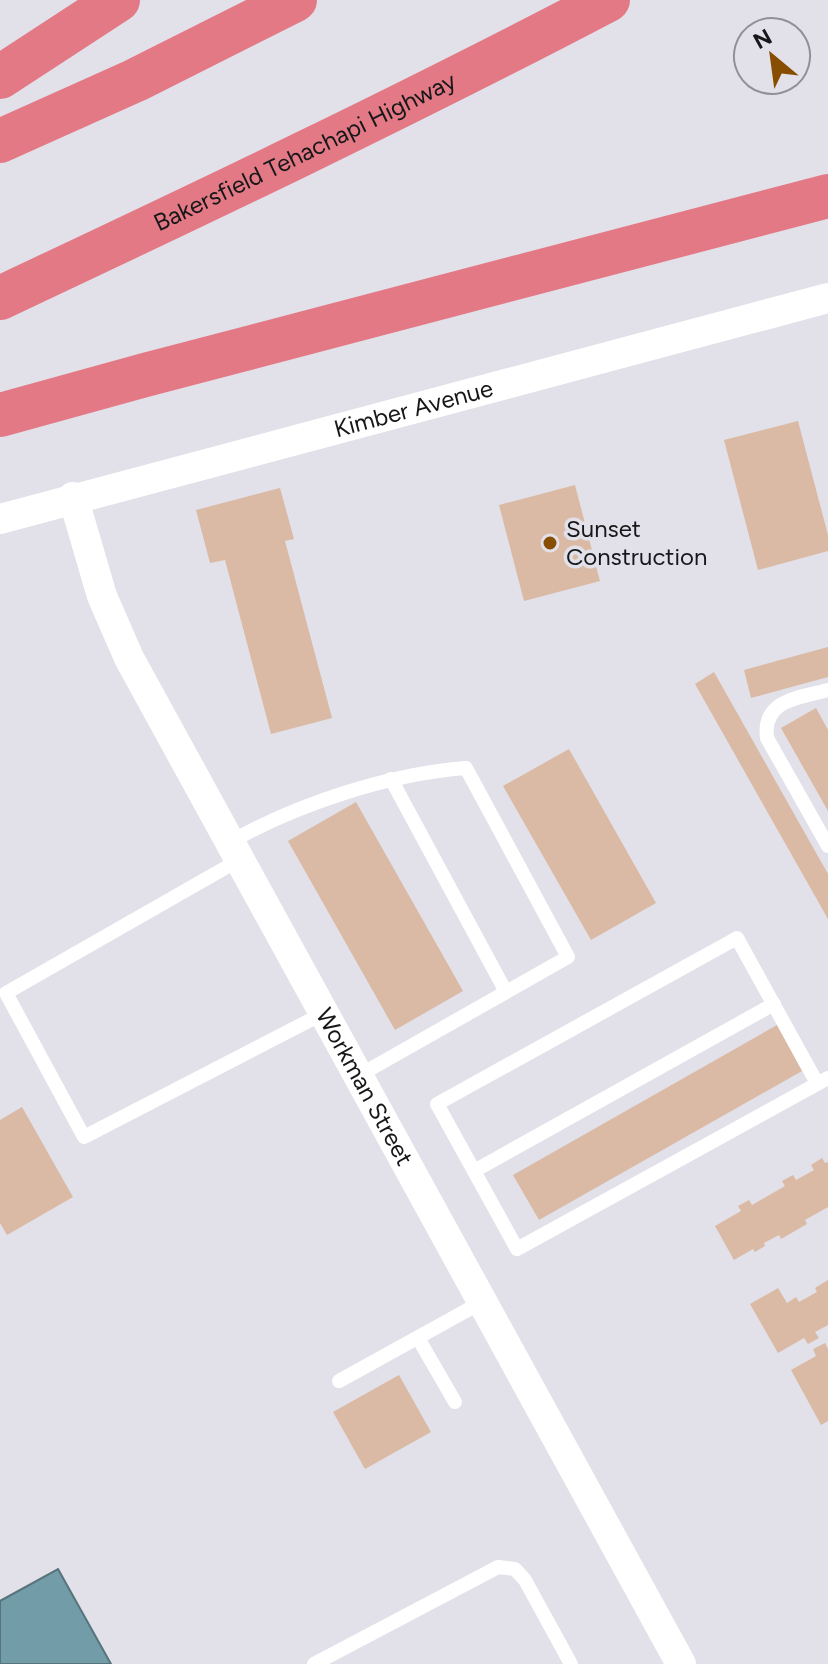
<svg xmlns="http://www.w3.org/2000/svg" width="828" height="1664" viewBox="0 0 828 1664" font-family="Figtree,sans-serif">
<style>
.water{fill:#729ca7;stroke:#57747d;stroke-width:2}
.building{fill:#dabaa4}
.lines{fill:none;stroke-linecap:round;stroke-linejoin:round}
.service{stroke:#fff;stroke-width:14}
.minor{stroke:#fff;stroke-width:30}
.motorway{stroke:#e37985;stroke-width:44}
.poi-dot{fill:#874d01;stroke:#e2e0e9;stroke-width:3}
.labels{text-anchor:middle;stroke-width:7;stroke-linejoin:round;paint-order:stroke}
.street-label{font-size:24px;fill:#17171a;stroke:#e2e0e9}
.poi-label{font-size:24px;fill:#17171a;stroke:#e2e0e9;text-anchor:start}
</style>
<rect width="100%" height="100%" fill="#e2e0e9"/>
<path class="water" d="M 58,1569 L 111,1664 L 0,1664 L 0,1601 Z"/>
<g class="building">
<path d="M 798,421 L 828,535 L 828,551 L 758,570 L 724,440 Z"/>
<path d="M 575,485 L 600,581 L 524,601 L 499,505 Z"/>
<path d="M 280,488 L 294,539 L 285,541 L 332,718 L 271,734 L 225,560 L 210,563 L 196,510 Z"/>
<path d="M 828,647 L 828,677 L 751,698 L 744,670 Z"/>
<path d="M 714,672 L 828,874 L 828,919 L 695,684 Z"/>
<path d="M 816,708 L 828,730 L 828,811 L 781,728 Z"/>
<path d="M 569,749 L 656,903 L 591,940 L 503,786 Z"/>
<path d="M 356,802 L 463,991 L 395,1030 L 288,841 Z"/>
<path d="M 777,1025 L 802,1071 L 539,1220 L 513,1175 Z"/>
<path d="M 22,1107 L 73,1197 L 7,1235 L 0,1223 L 0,1120 Z"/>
<path d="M 822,1158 L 825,1163 L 828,1162 L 828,1207 L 805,1220 L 807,1224 L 781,1239 L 779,1235 L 764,1243 L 765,1246 L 755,1252 L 753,1249 L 734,1260 L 715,1226 L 741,1211 L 738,1206 L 749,1200 L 752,1205 L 785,1186 L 782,1181 L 793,1175 L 796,1180 L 814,1170 L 811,1165 Z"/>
<path d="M 828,1280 L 828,1325 L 815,1332 L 819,1338 L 808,1344 L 804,1338 L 778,1353 L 750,1304 L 778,1288 L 787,1303 L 796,1297 L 799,1302 L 817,1292 L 815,1288 Z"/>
<path d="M 825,1343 L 828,1349 L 828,1421 L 821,1425 L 791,1370 L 816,1356 L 813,1349 Z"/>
<path d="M 399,1375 L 431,1432 L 365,1469 L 333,1412 Z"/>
</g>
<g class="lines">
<g class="service">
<path d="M 828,690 C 798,698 762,700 767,738 L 828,846"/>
<path d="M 391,779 L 506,992"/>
<path d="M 230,842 C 298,804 388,774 466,768 L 568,957 L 358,1076"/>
<path d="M 239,860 L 6,993 L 84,1137 L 324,1013"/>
<path d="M 817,1083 L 737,938 L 437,1104 L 517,1249 L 828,1078"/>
<path d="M 474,1171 L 774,1004"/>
<path d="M 418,1338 L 455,1402"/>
<path d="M 339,1381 L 482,1302"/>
<path d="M 314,1664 L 498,1567 L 515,1569 L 525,1580 L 571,1664"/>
</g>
<g class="minor">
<path id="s1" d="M 73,497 L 102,596 L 129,658 L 681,1664"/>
<path id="s2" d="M 0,519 L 828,298"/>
</g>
<g class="motorway">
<path d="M 0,77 L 118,0"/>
<path d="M 0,141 L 136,80 L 295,0"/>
<path id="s3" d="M 0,298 C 204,202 408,105 608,0"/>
<path d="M 0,415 L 145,375 L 828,196"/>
</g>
</g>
<circle class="poi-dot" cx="550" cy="543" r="8"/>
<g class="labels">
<g class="street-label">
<text dy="8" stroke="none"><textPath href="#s3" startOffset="338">Bakersfield Tehachapi Highway</textPath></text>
<text dy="8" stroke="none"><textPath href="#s2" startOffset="428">Kimber Avenue</textPath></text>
<text dy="8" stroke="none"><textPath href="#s1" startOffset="660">Workman Street</textPath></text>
</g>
<g class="poi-label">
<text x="566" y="537">Sunset<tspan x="566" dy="28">Construction</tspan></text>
</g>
</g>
<g transform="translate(772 56) rotate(331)"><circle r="38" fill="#e2e0e9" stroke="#919096" stroke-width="2"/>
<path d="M0-6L14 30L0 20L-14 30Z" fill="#874d01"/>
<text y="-12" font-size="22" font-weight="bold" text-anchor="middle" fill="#17171a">N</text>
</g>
</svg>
